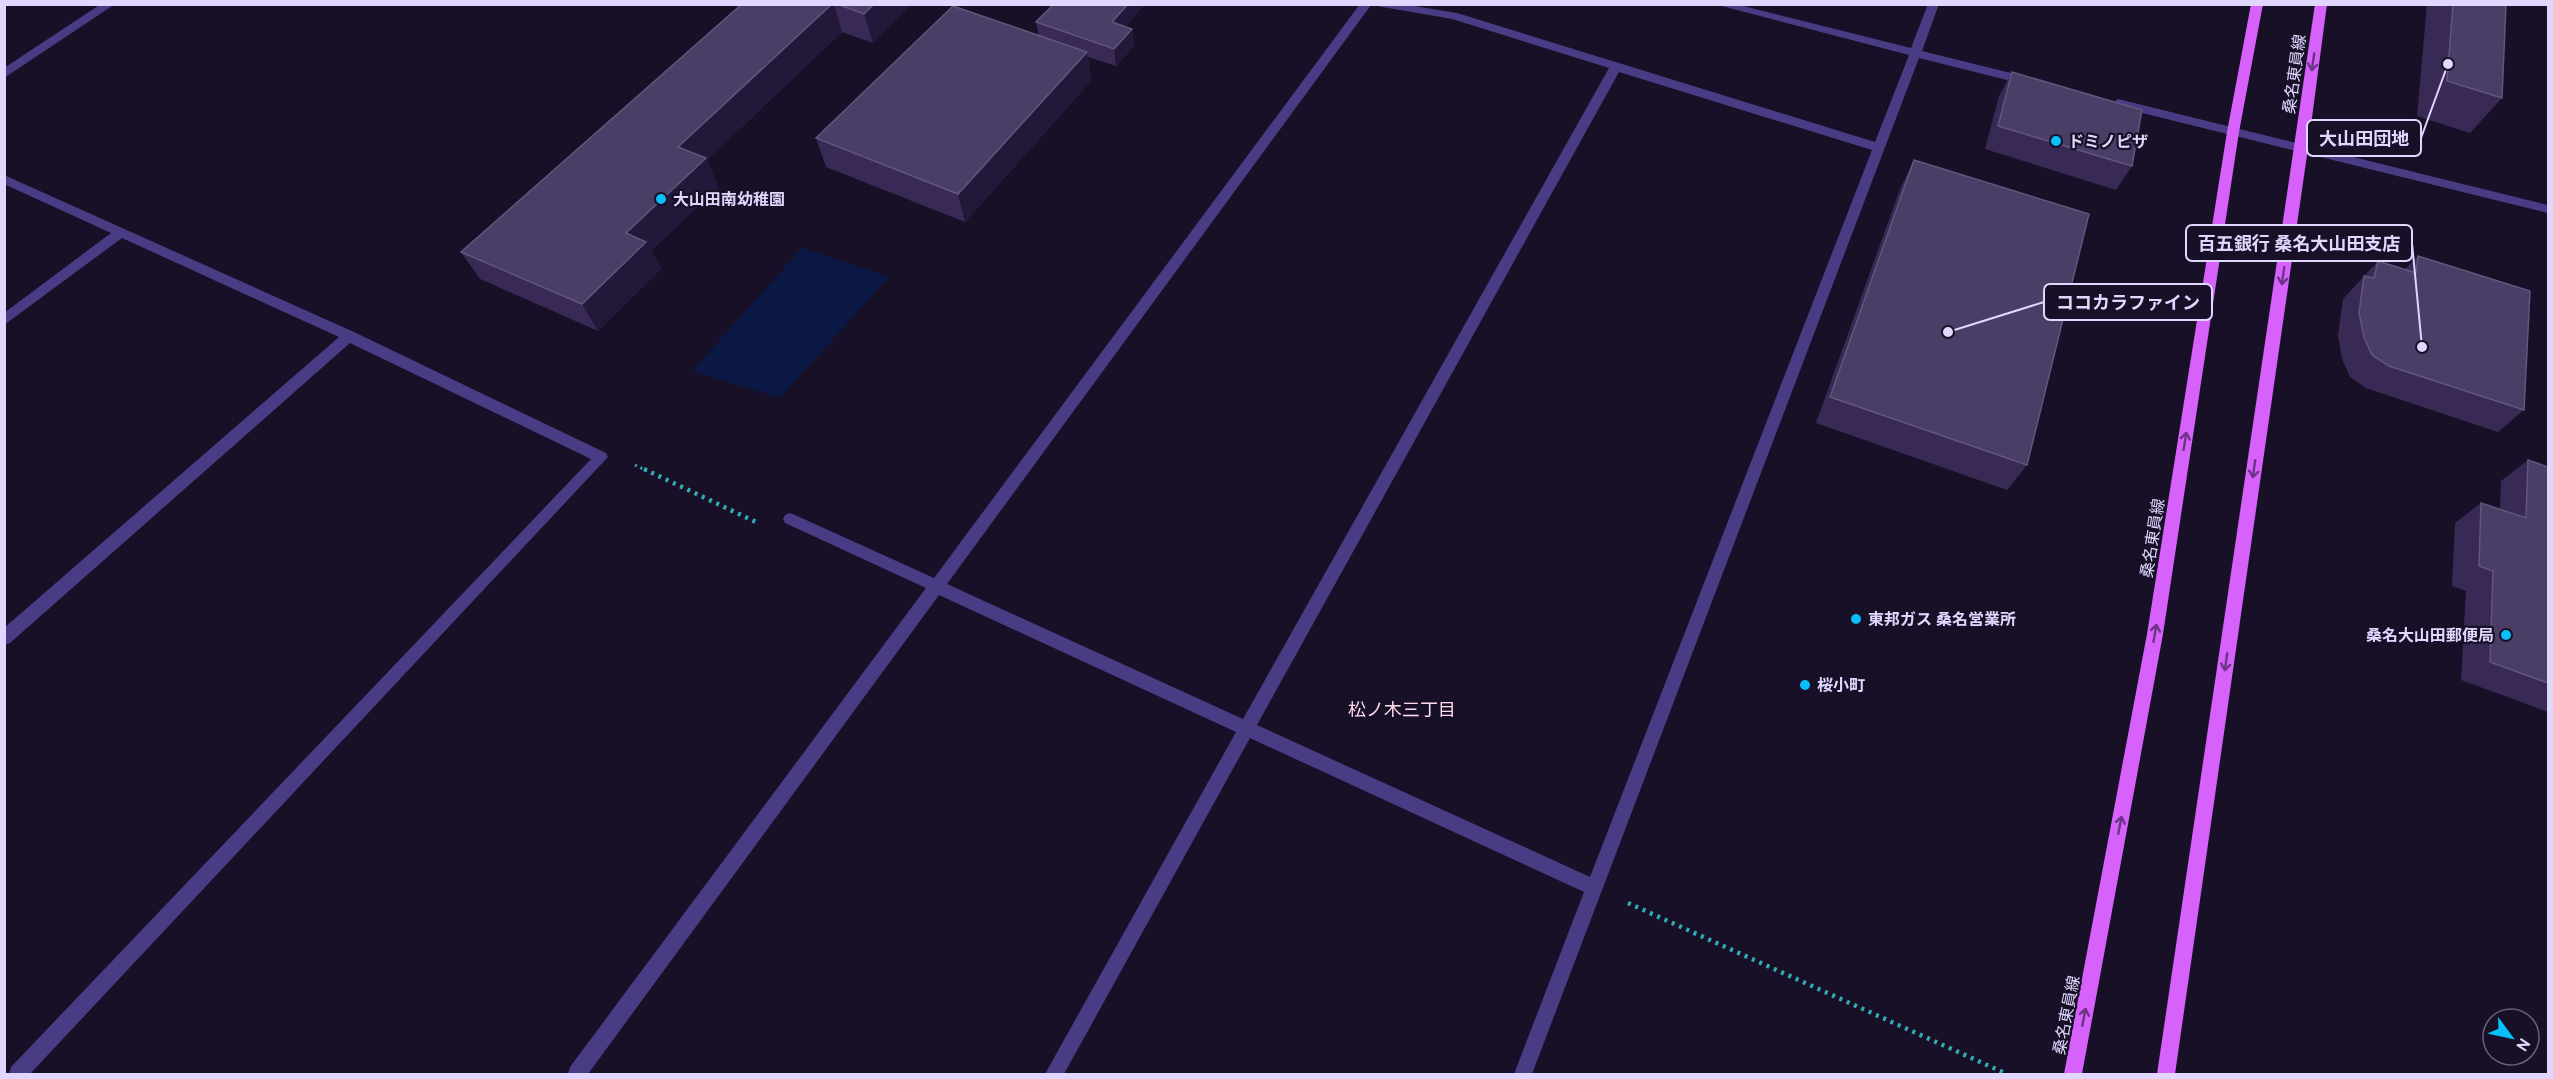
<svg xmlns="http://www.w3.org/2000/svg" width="2553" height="1079" viewBox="0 0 2553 1079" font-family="Overpass,'Noto Sans JP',sans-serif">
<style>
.water{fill:#0c1844}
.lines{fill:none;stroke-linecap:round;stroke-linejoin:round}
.path-far1{stroke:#33acb6;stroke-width:3;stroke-dasharray:2 4;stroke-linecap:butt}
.path{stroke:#33acb6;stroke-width:4.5;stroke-dasharray:3 5;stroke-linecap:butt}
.minor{fill:#493c85;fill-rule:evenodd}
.major{fill:#d761fb;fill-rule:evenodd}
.wall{fill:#382a54}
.shaded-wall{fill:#23183a}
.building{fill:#4a3d66;stroke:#62557e;stroke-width:1.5}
.oneway{stroke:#6d3486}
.poi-dot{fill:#08bff9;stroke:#171027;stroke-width:2}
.labels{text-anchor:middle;stroke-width:4.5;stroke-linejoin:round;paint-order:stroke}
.street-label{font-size:16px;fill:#e1d7fe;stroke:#171027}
.poi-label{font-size:16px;font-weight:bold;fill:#e1d7fe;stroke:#171027;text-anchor:start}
.neighbourhood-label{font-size:18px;fill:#fed9eb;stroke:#171027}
.leader{fill:none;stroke:#e1d7fe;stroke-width:2}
.callout-dot{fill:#e1d7fe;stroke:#171027;stroke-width:2}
.callout{fill:#171027;stroke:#e1d7fe;stroke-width:2}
.callout-label{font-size:18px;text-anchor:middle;font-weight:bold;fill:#e1d7fe}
</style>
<rect width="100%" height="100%" fill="#171027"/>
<path class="water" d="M 802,248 L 889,277 L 780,398 L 692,371 Z"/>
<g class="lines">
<path class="path-far1" d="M 635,465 L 647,471"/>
<g class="path">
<path d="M 644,469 L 758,523"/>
<path d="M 1628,903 L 2007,1074"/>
</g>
<g class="minor">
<path d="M 101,4 L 115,4 L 4,78 L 4,68 Z"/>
<path d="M 1360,4 L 1402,4 L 1457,13 L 1875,142 L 1909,55 L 1714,4 L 1735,4 L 1911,48 L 1928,4 L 1939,4 L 1922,51 L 2027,77 L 2033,81 L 2027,85 L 1919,58 L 1532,1074 L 1514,1074 L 1584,892 L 1250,738 L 1064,1074 L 1045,1074 L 1236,732 L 939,595 L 588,1074 L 568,1074 L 570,1067 L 926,588 L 785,523 L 783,519 L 785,515 L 790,513 L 795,515 L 934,578 ZM 1371,5 L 1452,19 L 1609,68 L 1243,719 L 947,584 ZM 1619,72 L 1872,150 L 1590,877 L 1257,725 Z"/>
<path d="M 2118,99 L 2548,205 L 2548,213 L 2114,106 L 2112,103 Z"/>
<path d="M 4,175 L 354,332 L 606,453 L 608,457 L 30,1074 L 9,1074 L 11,1067 L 591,459 L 350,343 L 10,643 L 4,645 L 4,628 L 339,337 L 122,238 L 4,325 L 4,313 L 111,233 L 4,184 Z"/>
</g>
<g class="major">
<path d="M 2251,4 L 2263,4 L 2239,132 L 2163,634 L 2082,1074 L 2064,1074 L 2147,634 L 2227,132 Z"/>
<path d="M 2315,4 L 2327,4 L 2308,148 L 2175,1074 L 2157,1074 Z"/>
</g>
</g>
<g class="wall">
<path d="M 742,4 L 911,5 L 873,43 L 842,32 L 707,160 L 718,187 L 651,251 L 661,269 L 598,331 L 480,279 L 461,252 Z"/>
<path d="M 1145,4 L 1125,27 L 1132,29 L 1134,46 L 1116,66 L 1088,57 L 1091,81 L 965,222 L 826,167 L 816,138 L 1039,36 L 1036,22 Z"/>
<path d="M 2427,4 L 2506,4 L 2502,98 L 2470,133 L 2417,116 Z"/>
<path d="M 2012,72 L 2132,166 L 2116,190 L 1985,149 L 1999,96 Z"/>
<path d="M 1914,160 L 2027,465 L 2007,490 L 1816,423 L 1900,189 Z"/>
<path d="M 2418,256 L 2524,410 L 2498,432 L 2366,388 L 2350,377 L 2342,359 L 2338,335 L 2343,299 L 2378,261 L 2405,269 Z"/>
<path d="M 2528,460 L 2548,467 L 2548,712 L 2461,680 L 2466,591 L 2452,586 L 2455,523 L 2481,503 L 2500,509 L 2501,481 Z"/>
</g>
<g class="shaded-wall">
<path d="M 832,4 L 834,4 L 842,32 L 707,160 L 718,187 L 651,251 L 661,269 L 598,331 L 582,304 L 678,147 Z"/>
<path d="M 874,4 L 911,5 L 873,43 L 864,14 Z"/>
<path d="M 1128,4 L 1145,4 L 1114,39 L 1112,22 Z"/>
<path d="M 1132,29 L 1134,46 L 1116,66 L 1114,49 Z"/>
<path d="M 1087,52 L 1091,81 L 965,222 L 958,194 Z"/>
</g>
<g class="building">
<path d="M 742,4 L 832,4 L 678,147 L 706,158 L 626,233 L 646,242 L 582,304 L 461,252 Z"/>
<path d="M 837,4 L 874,4 L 864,14 Z"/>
<path d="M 1054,4 L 1128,4 L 1112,22 L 1132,29 L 1114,49 L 1036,22 Z"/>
<path d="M 2453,4 L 2506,4 L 2502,98 L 2447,81 Z"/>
<path d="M 953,6 L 1087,52 L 958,194 L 816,138 Z"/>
<path d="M 2012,72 L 2142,110 L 2132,166 L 1998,126 Z"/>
<path d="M 1914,160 L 2089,214 L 2027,465 L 1830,397 Z"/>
<path d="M 2418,256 L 2530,291 L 2524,410 L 2389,366 L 2372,355 L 2364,337 L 2359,313 L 2364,276 L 2374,278 L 2378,261 L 2416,273 Z"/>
<path d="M 2528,460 L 2548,467 L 2548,683 L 2490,662 L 2493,571 L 2479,566 L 2481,503 L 2526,518 Z"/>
</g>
<defs><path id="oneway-shaft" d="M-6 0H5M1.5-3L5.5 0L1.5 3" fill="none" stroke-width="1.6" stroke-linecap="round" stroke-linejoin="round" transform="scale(1.5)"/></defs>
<g class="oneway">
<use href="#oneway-shaft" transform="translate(2313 62) rotate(98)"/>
<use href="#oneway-shaft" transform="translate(2283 276) rotate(98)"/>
<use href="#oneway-shaft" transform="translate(2185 441) rotate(-81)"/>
<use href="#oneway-shaft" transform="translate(2254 469) rotate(98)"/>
<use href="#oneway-shaft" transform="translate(2155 633) rotate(-80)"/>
<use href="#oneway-shaft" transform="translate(2226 662) rotate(98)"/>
<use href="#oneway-shaft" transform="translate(2120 825) rotate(-79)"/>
<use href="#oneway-shaft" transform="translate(2084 1017) rotate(-79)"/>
</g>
<g class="poi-dot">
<circle cx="2056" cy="141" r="6"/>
<circle cx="661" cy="199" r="6"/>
<circle cx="1856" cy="619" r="6"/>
<circle cx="2506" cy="635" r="6"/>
<circle cx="1805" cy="685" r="6"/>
</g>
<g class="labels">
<g class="street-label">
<text transform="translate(2294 74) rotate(-82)" y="6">桑名東員線</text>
<text transform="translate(2152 538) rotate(-81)" y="6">桑名東員線</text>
<text transform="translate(2066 1015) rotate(-79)" y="6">桑名東員線</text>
</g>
<g class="poi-label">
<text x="2068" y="147">ドミノピザ</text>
<text x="673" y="205">大山田南幼稚園</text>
<text x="1868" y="625">東邦ガス 桑名営業所</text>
<text x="2494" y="641" text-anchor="end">桑名大山田郵便局</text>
<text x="1817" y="691">桜小町</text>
</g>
<g class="neighbourhood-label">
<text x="1402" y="716">松ノ木三丁目</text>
</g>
</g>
<path class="leader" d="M2448 64L2421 138M2422 347L2412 243M1948 332L2044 302"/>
<g class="callout-dot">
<circle cx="2448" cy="64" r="6"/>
<circle cx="2422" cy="347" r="6"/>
<circle cx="1948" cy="332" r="6"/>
</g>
<g class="callout">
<rect x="2307" y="120" width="114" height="36" rx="6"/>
<rect x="2186" y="225" width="226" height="36" rx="6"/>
<rect x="2044" y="284" width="168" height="36" rx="6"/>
</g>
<g class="callout-label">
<text x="2364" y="145">大山田団地</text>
<text x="2299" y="250">百五銀行 桑名大山田支店</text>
<text x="2128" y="309">ココカラファイン</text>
</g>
<rect width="2553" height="1079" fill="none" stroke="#e1d7fe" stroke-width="12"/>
<g transform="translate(2511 1037) rotate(123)"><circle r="28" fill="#171027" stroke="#68607d" stroke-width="1.5"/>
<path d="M0-4.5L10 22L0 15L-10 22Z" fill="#08bff9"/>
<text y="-9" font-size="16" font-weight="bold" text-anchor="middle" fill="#e1d7fe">N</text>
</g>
</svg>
